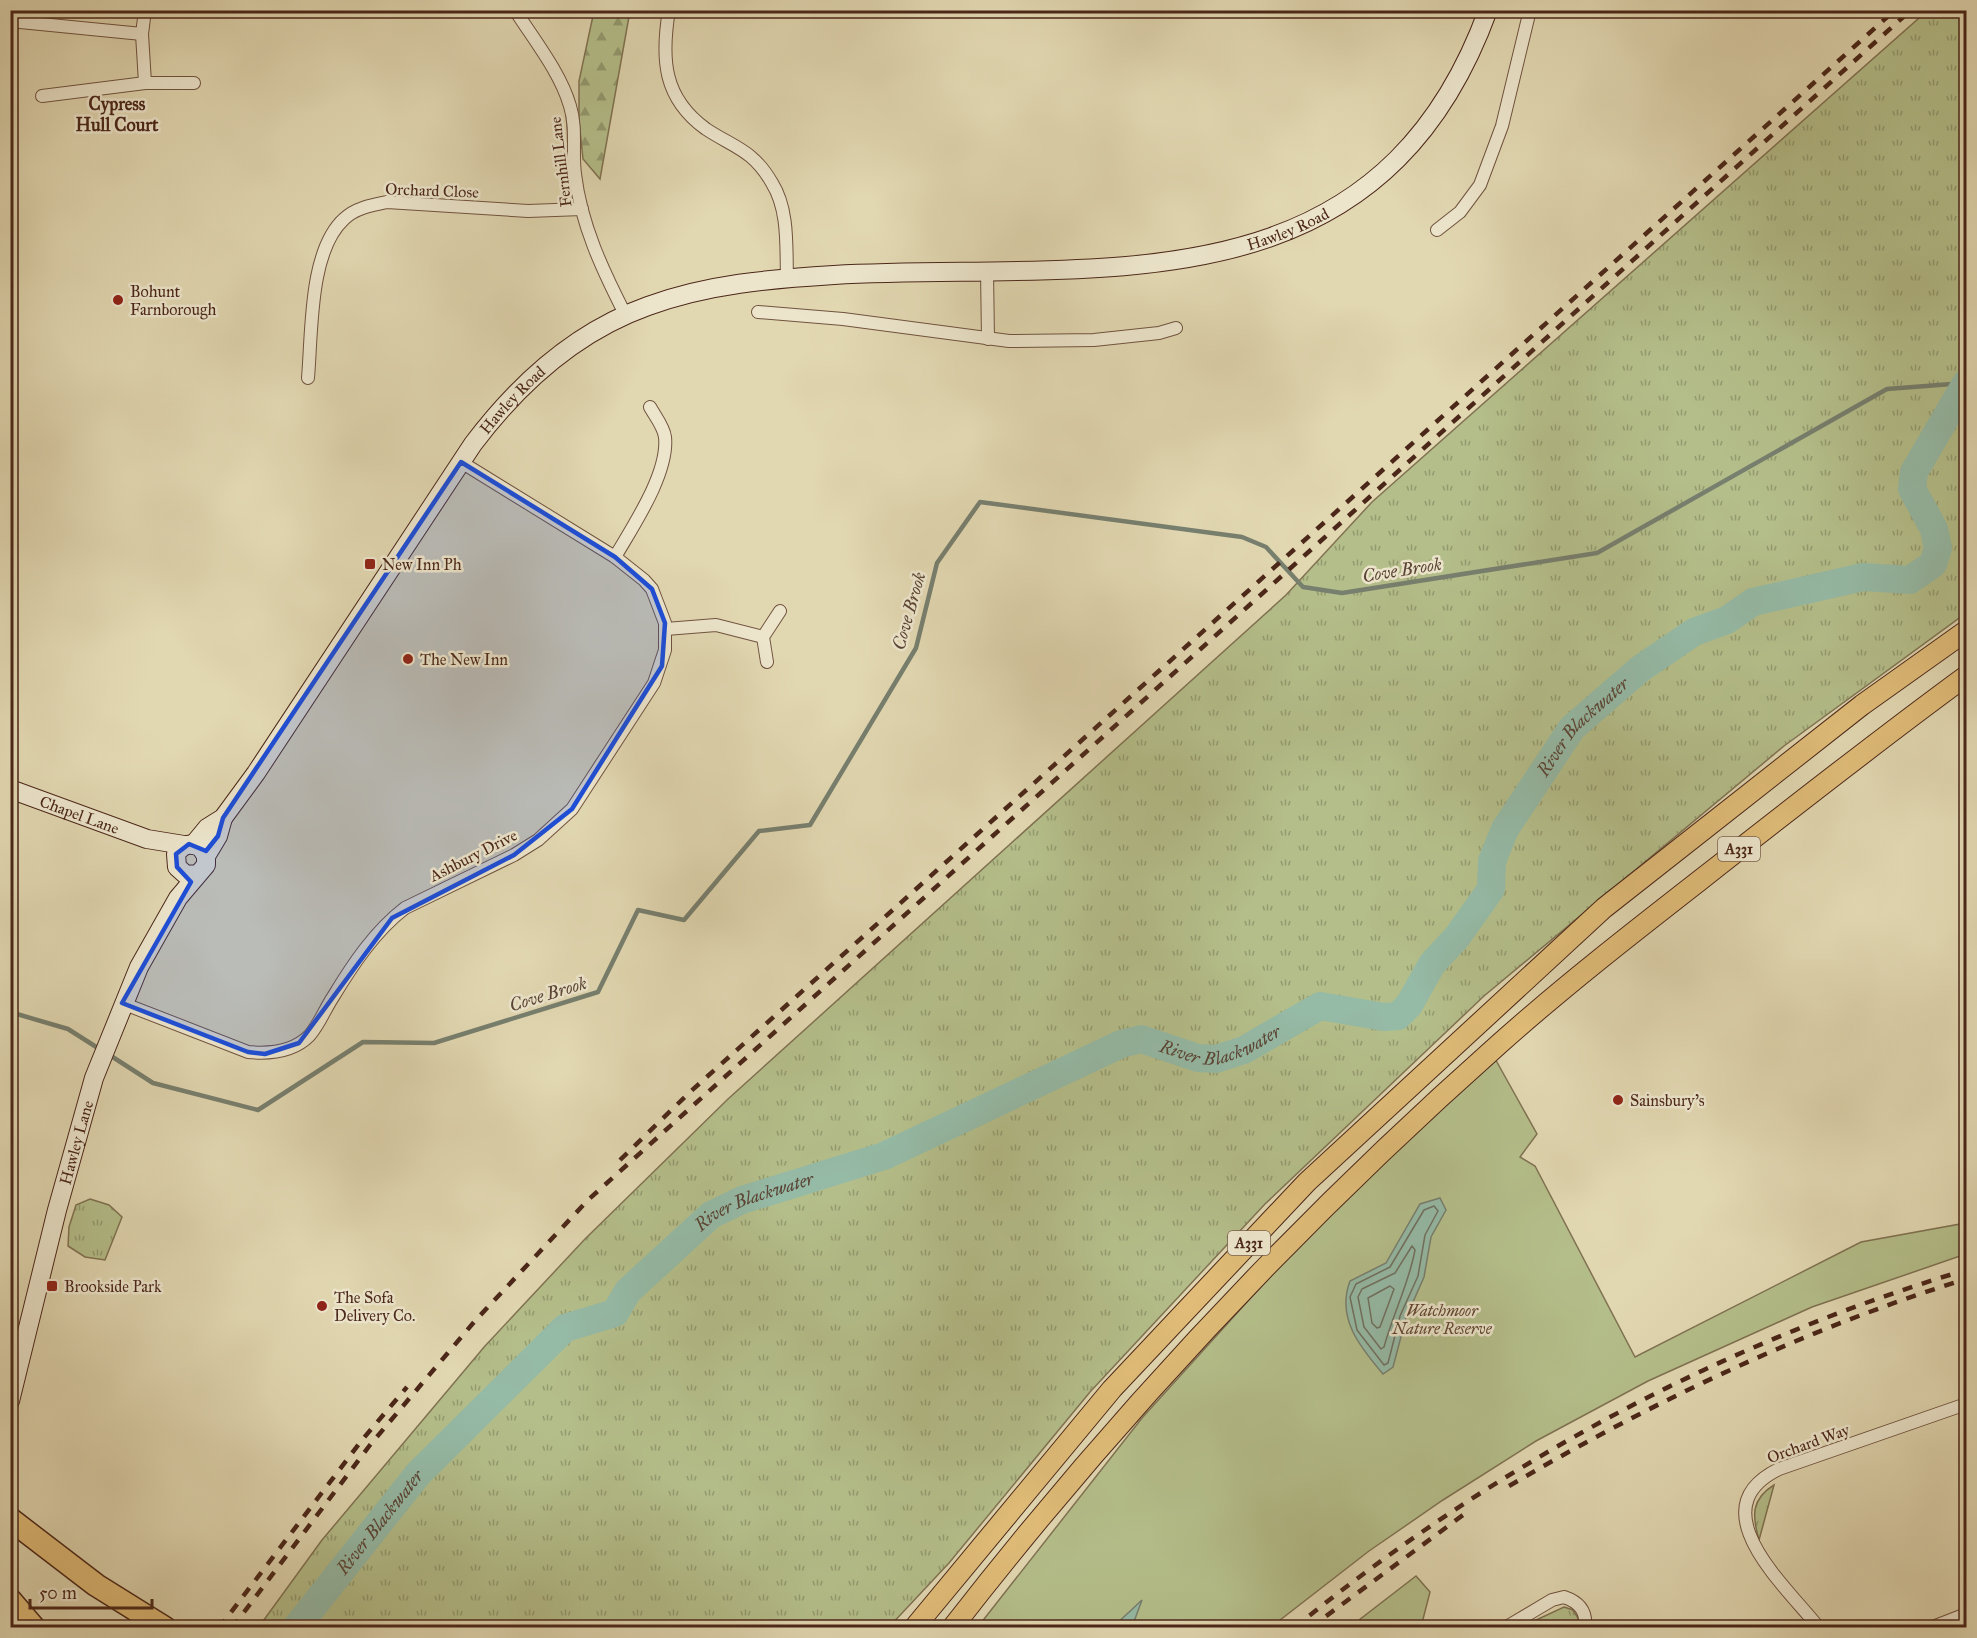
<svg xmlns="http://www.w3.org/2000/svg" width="1977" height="1638" viewBox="0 0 1977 1638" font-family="'IM FELL Great Primer',serif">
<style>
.grass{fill:url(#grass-tufts);stroke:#807252;stroke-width:1.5}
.forest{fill:url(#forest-firs);stroke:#807252;stroke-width:1.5}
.green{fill:#b4be8a;stroke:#807252;stroke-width:1.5}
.water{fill:#95baa6;stroke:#777f6e;stroke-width:1.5}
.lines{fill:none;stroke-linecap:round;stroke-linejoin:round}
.shore{stroke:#707060;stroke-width:1.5}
.stream{stroke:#777f6e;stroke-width:4.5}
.river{stroke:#95baa6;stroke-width:28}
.street-casing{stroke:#70533f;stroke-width:14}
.secondary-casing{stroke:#4b2719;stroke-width:20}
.primary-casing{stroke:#4b2719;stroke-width:22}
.highway-casing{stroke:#4b2719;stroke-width:25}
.street{stroke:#ece5cc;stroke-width:12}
.secondary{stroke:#ece5cc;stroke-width:18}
.primary{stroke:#e0bc78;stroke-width:20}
.highway{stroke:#e0bc78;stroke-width:22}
.rail{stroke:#4b2719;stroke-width:4.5;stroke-dasharray:10 10;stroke-linecap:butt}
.marked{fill:#1d4ed8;fill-opacity:0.2;stroke:#1d4ed8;stroke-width:4.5;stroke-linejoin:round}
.poi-dot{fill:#8f2418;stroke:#ece5cc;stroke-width:2}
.labels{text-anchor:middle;stroke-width:5;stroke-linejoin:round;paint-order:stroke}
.shield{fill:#ece5cc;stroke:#7b604f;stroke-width:1.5}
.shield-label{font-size:15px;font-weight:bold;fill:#4b2719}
.street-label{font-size:16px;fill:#4b2719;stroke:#ece5cc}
.poi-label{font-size:16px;fill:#4b2719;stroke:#ece5cc;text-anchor:start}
.park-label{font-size:16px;font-style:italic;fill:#604530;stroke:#ece5cc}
.neighbourhood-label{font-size:18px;font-weight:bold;fill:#4b2719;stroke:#ece5cc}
.water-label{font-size:18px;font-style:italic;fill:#5a4435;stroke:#ece5cc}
</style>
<defs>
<pattern id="grass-tufts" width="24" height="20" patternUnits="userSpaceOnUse" patternTransform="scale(1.5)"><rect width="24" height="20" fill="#b4be8a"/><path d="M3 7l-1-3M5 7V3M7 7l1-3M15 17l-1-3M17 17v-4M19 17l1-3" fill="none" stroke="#949a70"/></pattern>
<pattern id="forest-firs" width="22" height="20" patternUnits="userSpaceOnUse" patternTransform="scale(1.5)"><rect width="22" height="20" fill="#b4be8a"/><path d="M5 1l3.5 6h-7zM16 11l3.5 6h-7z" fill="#949a70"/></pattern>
</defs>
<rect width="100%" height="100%" fill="#e1d7b1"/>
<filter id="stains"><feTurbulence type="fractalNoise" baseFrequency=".00333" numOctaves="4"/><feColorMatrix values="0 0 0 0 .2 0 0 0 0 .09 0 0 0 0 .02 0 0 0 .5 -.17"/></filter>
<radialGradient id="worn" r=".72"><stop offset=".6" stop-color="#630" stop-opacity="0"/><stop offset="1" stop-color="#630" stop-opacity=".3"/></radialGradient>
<g class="grass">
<path d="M 1927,11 L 1966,11 L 1966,613 L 1784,746 L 1484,996 L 1265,1204 L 1090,1392 L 949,1563 L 889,1627 L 258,1628 L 322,1540 L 485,1346 L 585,1239 L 728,1099 L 1286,595 L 1372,502 Z"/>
<path d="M 90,1199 L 109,1205 L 122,1217 L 105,1260 L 85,1257 L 68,1246 L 69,1227 L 76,1205 Z"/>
<path d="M 1774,1485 L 1759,1540 C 1752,1516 1751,1499 1774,1485 Z"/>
<path d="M 1564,1607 L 1573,1610 L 1578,1618 L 1576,1627 L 1521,1627 Z"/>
</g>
<path class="forest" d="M 594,11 L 630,11 L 600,179 L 583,159 L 579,121 L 579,81 Z"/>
<g class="green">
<path d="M 1966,729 L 1966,812 L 1960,788 Z"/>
<path d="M 1493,1055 L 1537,1134 L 1520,1157 L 1535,1166 L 1635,1357 L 1861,1242 L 1966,1223 L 1966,1254 L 1812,1307 L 1648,1381 L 1536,1441 L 1443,1500 L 1369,1551 L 1271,1627 L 977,1628 L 1142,1418 L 1304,1239 Z"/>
<path d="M 1416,1576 L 1430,1592 L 1421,1627 L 1350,1627 Z"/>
</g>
<g class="water">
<path d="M 1440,1198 L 1446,1210 L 1431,1237 L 1424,1277 L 1406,1318 L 1393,1367 L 1383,1374 C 1360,1347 1336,1318 1350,1281 L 1386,1263 L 1420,1204 Z"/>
<path d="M 1142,1600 L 1132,1627 L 1113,1627 Z"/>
</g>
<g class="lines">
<g class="shore">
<path d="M 1434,1206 L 1438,1211 L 1425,1235 L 1418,1276 L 1400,1316 L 1388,1363 L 1384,1365 L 1357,1330 L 1350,1297 L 1356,1284 L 1390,1267 L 1424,1210 Z"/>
<path d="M 1412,1246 L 1415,1250 C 1409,1283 1393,1314 1384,1347 L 1381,1349 L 1364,1327 L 1358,1297 L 1362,1289 L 1395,1273 Z"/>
<path d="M 1390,1286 L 1394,1289 L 1380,1327 L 1377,1328 L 1372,1323 L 1368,1298 Z"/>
</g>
<g class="stream">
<path d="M 10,1012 L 68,1029 L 101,1050"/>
<path d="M 108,1054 L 153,1083 L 258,1110 L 363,1042 L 434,1043 L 598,992 L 638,910 L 684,920 L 759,831 L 810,825 L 916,648 L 937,563 L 980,502 L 1242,537 L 1266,547 L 1303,587 L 1342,593 L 1597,553 L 1887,389 L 1965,383"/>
</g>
<path class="river" id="s1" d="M 296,1628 L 418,1474 L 565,1328 L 615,1313 L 628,1291 L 711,1215 L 742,1200 L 884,1156 L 1121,1044 L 1141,1039 L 1198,1058 L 1216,1059 L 1244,1050 L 1320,1006 L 1384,1017 L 1398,1016 L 1409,1005 L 1432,964 L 1457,937 L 1491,889 L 1492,861 L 1505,829 L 1572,728 L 1640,669 L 1694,632 L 1727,620 L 1753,602 L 1863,577 L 1910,580 L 1933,564 L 1938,548 L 1934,529 L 1912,489 L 1914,472 L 1966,383"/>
<defs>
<g id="street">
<path d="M 515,10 C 534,40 560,72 570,106 C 577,128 572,151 575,174 C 581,225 603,271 626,316"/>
<path d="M 669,10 C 661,59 663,98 706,129 C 735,148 753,150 772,183 C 789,210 786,247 787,278"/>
<path d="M 10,21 L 142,34 L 145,10"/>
<path d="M 142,34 L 145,83"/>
<path d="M 42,96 L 145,83 L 194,83"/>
<path d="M 1437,230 L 1460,212 L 1480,185 L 1502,126 L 1530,10"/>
<path d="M 987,271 L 988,339"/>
<path d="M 758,312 L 843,319 L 1009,341 L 1094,340 L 1159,333 L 1176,328"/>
<path d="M 308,378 C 312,332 309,251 344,219 C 355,208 372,205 387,202 L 528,211 L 582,209"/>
<path d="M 615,557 C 633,526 669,473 665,437 C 664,427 655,416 650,407"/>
<path d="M 666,629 L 716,625 L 763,637"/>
<path d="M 767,662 L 763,637 L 780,611"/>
<path d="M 122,1003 L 248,1052 C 269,1054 293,1052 309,1036 C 319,1025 325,1009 333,997 C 353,964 375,931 405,908 L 514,855 L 538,840 L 572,809 L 654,683 L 665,650 L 665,623 L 652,589 L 644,580 L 615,557 L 461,462"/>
<path d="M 1505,1628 L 1552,1600 L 1564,1597 C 1579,1602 1587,1611 1585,1628"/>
<path d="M 1819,1628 C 1786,1586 1697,1509 1779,1469 L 1966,1404"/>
<path d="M 1930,1628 L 1966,1614"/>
</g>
<g id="secondary">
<path id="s2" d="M 10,789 L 147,839 L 184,845"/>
<path id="s3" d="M 193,845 L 207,828 L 223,818 L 256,773 L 473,444 C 519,383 575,332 648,306 C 708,284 770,279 834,275 C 1096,261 1376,317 1488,10"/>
<path d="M 206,856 L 218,836 L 223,818"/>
<path id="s4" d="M 10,1401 L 57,1210 L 94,1078 L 139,967 L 178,898 L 206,865 L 206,856 L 201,848 C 191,842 183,844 176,854 L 177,867 L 186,875 L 198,874"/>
</g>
<g id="primary">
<path d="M 914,1628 L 1112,1389 L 1307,1182 L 1604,908 L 1862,705 L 1966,631"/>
<path d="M 952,1628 C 1115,1418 1300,1221 1498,1045 C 1563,987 1631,934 1699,881 C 1788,811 1876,742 1966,676"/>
</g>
<g id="highway">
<path d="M 10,1519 L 96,1585 L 165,1628"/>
<path d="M 10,1600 L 34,1628"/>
</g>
</defs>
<use href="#street" class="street-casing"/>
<use href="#secondary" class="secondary-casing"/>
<use href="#primary" class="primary-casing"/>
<use href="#highway" class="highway-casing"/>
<use href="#street" class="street"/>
<use href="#secondary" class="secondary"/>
<use href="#primary" class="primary"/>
<use href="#highway" class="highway"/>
<g class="rail">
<path d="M 620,1160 L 690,1092 L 1895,10"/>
<path d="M 1509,1486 C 1654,1401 1805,1329 1966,1279"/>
<path d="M 219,1628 L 362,1440 L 407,1387"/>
<path d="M 232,1628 L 370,1445 L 474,1322 L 588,1200 L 1911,10"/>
<path d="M 1294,1628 C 1493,1466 1721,1343 1966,1270"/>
<path d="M 1310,1628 L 1463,1515"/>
</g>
</g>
<path class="marked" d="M 461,462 L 615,557 L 652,589 L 665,623 L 662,666 L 572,809 L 514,855 L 392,918 L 299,1043 L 265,1054 L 248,1052 L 122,1003 L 191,882 L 177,867 L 176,854 L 189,844 L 206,851 L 218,836 L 223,818 Z"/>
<g class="poi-dot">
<circle cx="118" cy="300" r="6"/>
<rect x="364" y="558" width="12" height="12" rx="3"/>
<circle cx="408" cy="659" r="6"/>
<circle cx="1618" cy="1100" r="6"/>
<rect x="46" y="1280" width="12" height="12" rx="3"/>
<circle cx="322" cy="1306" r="6"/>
</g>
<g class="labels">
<g class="shield">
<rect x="1718" y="837" width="42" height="24" rx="4.5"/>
<rect x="1228" y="1231" width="42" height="24" rx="4.5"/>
</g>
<g class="shield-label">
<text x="1739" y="854">A331</text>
<text x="1249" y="1248">A331</text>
</g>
<g class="street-label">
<text transform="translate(560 162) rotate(-97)" y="6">Fernhill Lane</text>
<text transform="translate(432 190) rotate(2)" y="6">Orchard Close</text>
<text dy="6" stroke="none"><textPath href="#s3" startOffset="1365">Hawley Road</textPath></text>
<text dy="6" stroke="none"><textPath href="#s3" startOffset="550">Hawley Road</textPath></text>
<text dy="6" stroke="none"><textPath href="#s2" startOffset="74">Chapel Lane</textPath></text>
<text transform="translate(473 855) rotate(-27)" y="6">Ashbury Drive</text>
<text dy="6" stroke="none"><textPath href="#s4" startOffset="267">Hawley Lane</textPath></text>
<text transform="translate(1808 1443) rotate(-20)" y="6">Orchard Way</text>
</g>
<g class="poi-label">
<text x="130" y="297">Bohunt<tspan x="130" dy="18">Farnborough</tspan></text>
<text x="382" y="570">New Inn Ph</text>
<text x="420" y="665">The New Inn</text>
<text x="1630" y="1106">Sainsbury's</text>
<text x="64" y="1292">Brookside Park</text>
<text x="334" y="1303">The Sofa<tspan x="334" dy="18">Delivery Co.</tspan></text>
</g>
<g class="park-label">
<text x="1442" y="1316">Watchmoor<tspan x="1442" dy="18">Nature Reserve</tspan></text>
</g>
<g class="neighbourhood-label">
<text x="117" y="110">Cypress<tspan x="117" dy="21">Hull Court</tspan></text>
</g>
<g class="water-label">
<text transform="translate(1402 570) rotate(-9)" y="6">Cove Brook</text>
<text transform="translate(909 611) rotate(-74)" y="6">Cove Brook</text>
<text dy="6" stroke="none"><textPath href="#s1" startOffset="1684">River Blackwater</textPath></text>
<text transform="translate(548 994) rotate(-17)" y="6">Cove Brook</text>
<text dy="6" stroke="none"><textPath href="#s1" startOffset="1144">River Blackwater</textPath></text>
<text dy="6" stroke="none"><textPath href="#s1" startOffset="639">River Blackwater</textPath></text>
<text dy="6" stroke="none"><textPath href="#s1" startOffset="135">River Blackwater</textPath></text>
</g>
</g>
<rect width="1977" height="1638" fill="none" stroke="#e1d7b1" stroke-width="36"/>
<rect x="12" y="12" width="1953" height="1614" fill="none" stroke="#4b2719" stroke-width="3"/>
<rect x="18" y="18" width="1941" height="1602" fill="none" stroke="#4b2719" stroke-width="1.5"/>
<path d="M30 1599v9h122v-9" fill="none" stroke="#4b2719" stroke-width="3"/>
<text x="39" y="1599" font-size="18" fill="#4b2719" stroke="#ece5cc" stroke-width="4.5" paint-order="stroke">50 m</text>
<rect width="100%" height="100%" filter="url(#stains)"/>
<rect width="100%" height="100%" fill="url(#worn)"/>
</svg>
